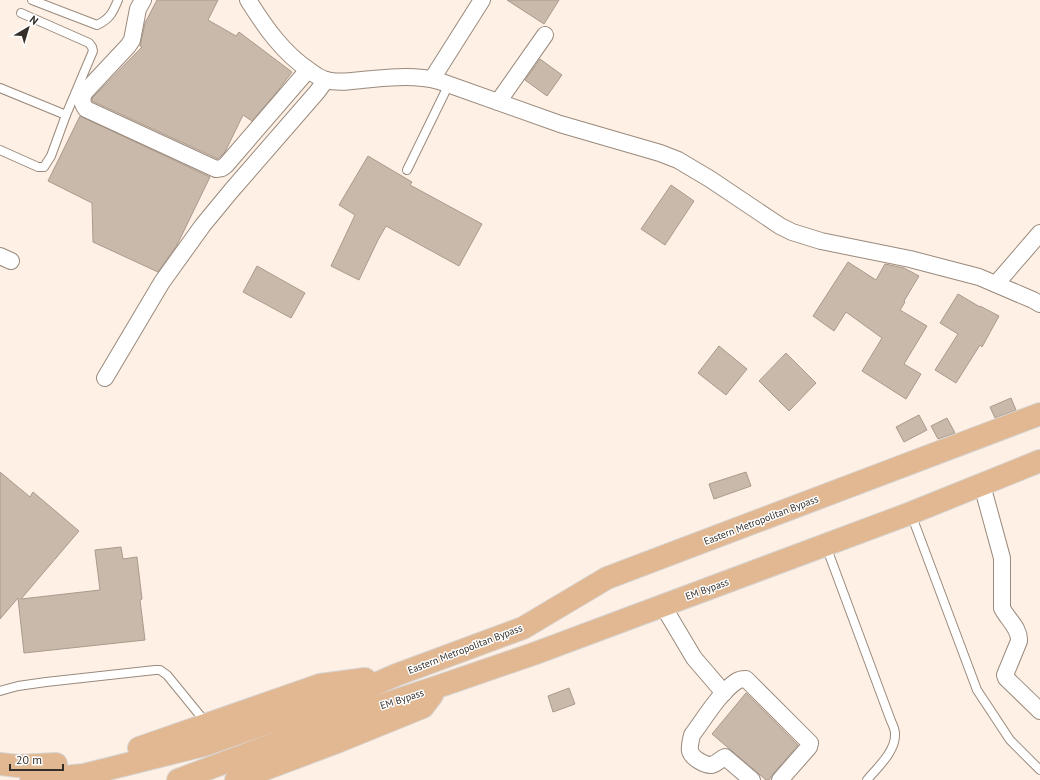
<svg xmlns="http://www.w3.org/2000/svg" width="1040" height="780" font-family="'PT Sans',sans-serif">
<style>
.building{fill:#c9b9ab;stroke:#aa9a8c}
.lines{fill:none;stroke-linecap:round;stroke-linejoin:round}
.service-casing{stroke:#9a8a7d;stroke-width:10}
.minor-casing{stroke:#9a8a7d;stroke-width:18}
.primary-casing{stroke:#d7d5d4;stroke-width:24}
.service{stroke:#fff;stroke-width:8}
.minor{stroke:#fff;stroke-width:16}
.primary{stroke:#e1b892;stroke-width:22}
.labels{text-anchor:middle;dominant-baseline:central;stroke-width:3;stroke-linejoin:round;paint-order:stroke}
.street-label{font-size:10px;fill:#352f29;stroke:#fff}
</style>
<rect width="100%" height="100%" fill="#fef0e4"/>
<g class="building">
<path d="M 157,0 L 218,0 L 208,20 L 236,36 L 239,32 L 292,72 L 276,93 L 252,121 L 243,115 L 225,152 L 218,159 L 92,101 L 92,98 L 142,47 L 140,46 L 141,42 L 145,23 Z"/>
<path d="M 507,0 L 559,0 L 544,24 Z"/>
<path d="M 540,59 L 562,75 L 547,96 L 525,80 Z"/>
<path d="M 80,116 L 210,177 L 177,245 L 158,272 L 93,242 L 92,203 L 48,181 Z"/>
<path d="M 368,156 L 412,182 L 410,185 L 482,224 L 459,266 L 386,226 L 378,240 L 359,280 L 331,266 L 355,215 L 339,205 Z"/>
<path d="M 671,185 L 694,201 L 665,245 L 641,229 Z"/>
<path d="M 848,262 L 876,280 L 885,264 L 904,268 L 919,276 L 904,301 L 905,302 L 900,310 L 927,326 L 904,364 L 921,374 L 906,399 L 862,371 L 882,338 L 846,312 L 834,331 L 813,316 Z"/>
<path d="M 257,266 L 305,293 L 291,318 L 243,292 Z"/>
<path d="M 958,294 L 980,307 L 980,306 L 999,316 L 982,347 L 980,345 L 956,383 L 935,370 L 958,334 L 940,323 Z"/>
<path d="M 719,346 L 747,369 L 726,395 L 698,373 Z"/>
<path d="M 786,353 L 816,383 L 789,411 L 759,381 Z"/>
<path d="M 1011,398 L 1016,410 L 995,418 L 990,407 Z"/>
<path d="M 919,415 L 927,430 L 904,442 L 896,427 Z"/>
<path d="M 947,418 L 955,433 L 938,439 L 931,426 Z"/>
<path d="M 0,472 L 30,497 L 33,492 L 79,531 L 21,599 L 100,590 L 95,550 L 121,547 L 123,559 L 137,557 L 142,599 L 140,600 L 145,640 L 24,653 L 18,598 L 0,619 Z"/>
<path d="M 746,472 L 751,486 L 714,499 L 709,484 Z"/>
<path d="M 569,688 L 575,704 L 553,712 L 548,696 Z"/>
<path d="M 746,693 L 798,745 L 773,774 L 769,780 L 766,780 L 712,734 Z"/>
</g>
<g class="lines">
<g class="service-casing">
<g id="service">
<path d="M 32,0 L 97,25 C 110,19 113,12 118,0"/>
<path d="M 21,13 L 89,43 L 92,47 L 93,51 L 66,115"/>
<path d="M 0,88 L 66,115 L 51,156 L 44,167 L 38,167 L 0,150"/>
<path d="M 407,170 L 449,84"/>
<path d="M 911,514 L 977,690 L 1010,740 L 1040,770"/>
<path d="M 826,546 L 891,721 C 893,725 895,729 895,734 C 896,751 877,768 867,780"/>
<path d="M 0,691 L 18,686 L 46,682 L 155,670 L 160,670 L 167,675 L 207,724"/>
</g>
</g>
<g class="minor-casing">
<g id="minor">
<path d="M 143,0 L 138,9 L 132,40 L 128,46 L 84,93 C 82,100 81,102 86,109 L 216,169 L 222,168 L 226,165 L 308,70"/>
<path d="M 248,0 C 265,27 283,53 310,71 C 315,75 320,78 326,80 C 340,84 357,80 372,79 C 394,77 417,75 439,81 L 560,124 L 660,153 L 678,160 L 710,179 L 780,226 L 792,232 L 821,241 L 910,259 L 979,277 L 1033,300 L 1040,304"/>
<path d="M 432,79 L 482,0"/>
<path d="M 498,102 L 545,35"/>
<path d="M 0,256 L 11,261"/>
<path d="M 996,284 L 1040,233"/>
<path d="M 105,378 L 162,282 L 203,225 L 231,191 L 317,92 L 326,80"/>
<path d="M 982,485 L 1002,558 L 1002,608 C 1007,619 1020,628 1019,641 L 1005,675 L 1006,678 L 1040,711"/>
<path d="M 663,606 L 694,658 L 724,693"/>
<path d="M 752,780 L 725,757 C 720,759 717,764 711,765 C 704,765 692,758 690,751 C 689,746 691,740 692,735 C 704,719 721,691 737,681 C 740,679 743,679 746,679 L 810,743 L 809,747 L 780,780"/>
</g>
</g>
<g class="primary-casing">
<g id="primary">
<path d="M 139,748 L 320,685 L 365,679"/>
<path d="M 0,764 L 18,766 L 56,764"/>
<path d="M 31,780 L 84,775 L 204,745 L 362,690 L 396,675 L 523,628 L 607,578 L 1040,414"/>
<path d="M 178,780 L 303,733 L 370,709 L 437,687 L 536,653 L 911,513 L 1040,461"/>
<path d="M 236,780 L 337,742 L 423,707 L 432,695"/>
</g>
</g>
<use href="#service" class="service"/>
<use href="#minor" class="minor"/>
<use href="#primary" class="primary"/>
</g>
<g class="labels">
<g class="street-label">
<text transform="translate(761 520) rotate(-21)">Eastern Metropolitan Bypass</text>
<text transform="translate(707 589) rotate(-20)">EM Bypass</text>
<text transform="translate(465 649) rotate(-21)">Eastern Metropolitan Bypass</text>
<text transform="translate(402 699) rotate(-18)">EM Bypass</text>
</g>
</g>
<g transform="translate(28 28) rotate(38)" stroke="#ffffff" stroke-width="3" paint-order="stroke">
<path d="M0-3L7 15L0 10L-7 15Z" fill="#352f29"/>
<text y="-6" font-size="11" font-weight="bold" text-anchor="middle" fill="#352f29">N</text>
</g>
<path d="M10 764v6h53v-6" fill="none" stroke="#352f29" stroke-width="2"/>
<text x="16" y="764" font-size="12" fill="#352f29" stroke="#ffffff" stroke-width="3" paint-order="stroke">20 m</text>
</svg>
